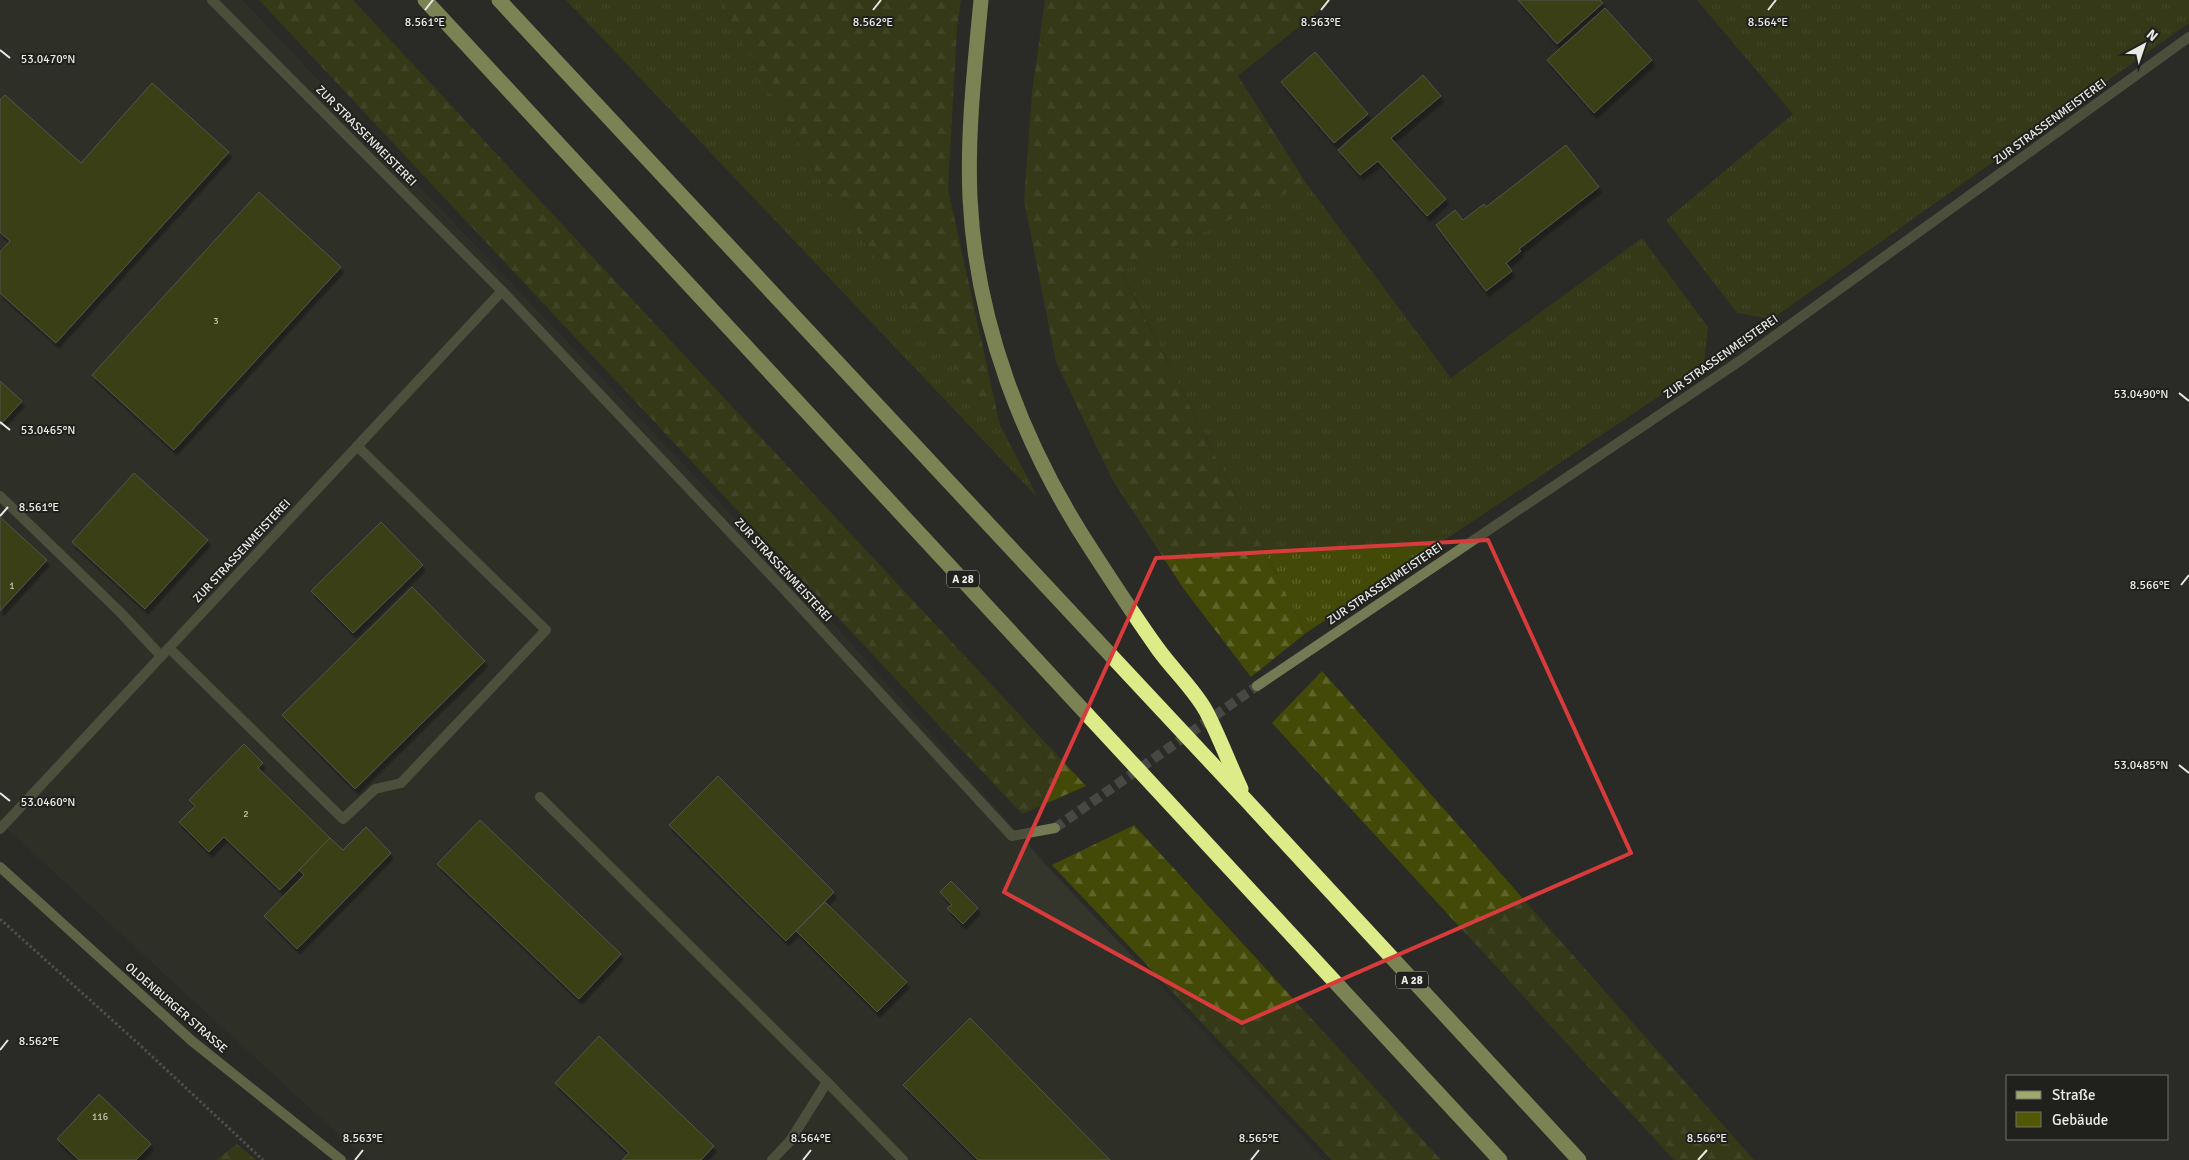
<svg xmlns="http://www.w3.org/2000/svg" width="2189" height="1160" font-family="Signika,sans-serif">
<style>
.built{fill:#34362c}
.grass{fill:url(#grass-tufts)}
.forest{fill:url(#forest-firs)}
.building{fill:#515902;stroke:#82837e;filter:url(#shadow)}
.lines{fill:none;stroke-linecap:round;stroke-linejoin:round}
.minor-tunnel{stroke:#474843;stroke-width:10;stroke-dasharray:10 5;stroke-linecap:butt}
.path{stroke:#787975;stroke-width:3;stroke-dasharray:2.5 2.5;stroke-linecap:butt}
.service{stroke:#747b54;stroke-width:10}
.minor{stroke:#747b54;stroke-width:10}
.secondary{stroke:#9ea96a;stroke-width:10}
.motorway{stroke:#ddec89;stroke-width:15}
.marked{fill:none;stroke:#d83b3b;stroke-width:4;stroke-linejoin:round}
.ticks{fill:none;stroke:#e9e9e6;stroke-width:2}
.labels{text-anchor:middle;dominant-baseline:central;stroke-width:4;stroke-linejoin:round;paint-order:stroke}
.number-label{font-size:10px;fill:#c3c5ad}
.shield{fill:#20211d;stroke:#adadaa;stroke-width:1}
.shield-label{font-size:11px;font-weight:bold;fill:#e9e9e6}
.street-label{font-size:12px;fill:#e9e9e6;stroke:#20211d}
.ticks-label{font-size:12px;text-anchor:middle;fill:#e9e9e6;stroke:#20211d;stroke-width:4;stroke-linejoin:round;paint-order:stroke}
</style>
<defs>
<pattern id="grass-tufts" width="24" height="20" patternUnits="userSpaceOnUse" patternTransform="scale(1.25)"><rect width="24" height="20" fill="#434a07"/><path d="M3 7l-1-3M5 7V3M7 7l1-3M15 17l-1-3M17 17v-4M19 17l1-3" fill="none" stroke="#5e642b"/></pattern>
<pattern id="forest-firs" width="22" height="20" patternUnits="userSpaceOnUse" patternTransform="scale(1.25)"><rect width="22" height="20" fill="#434a07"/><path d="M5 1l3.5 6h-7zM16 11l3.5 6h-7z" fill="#5e642b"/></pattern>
<filter id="shadow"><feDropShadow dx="3" dy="5.5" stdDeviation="1" flood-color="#0009"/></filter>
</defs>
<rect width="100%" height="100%" fill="#2a2b26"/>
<path class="built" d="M 0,0 L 242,0 L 819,607 L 1048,867 L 1324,1160 L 370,1160 L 349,1144 L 0,822 Z"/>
<g class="grass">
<path d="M 566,0 L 721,0 L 722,5 L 816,172 L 925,329 L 1000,425 L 1038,498 Z"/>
<path d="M 1697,0 L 2189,0 L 2189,23 L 1772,319 L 1737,313 L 1666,220 L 1793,114 Z"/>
<path d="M 1306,183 L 1451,378 L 1642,238 L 1708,327 L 1704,364 L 1676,385 L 1306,633 L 1121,271 Z"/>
</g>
<g class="forest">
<path d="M 259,0 L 353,0 L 1086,786 L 1022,814 Z"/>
<path d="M 721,0 L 961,0 L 957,28 L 948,189 L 1000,425 L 925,329 L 816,172 L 722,5 Z"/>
<path d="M 1045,0 L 1332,0 L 1238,76 L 1306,183 L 1121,272 L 1306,633 L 1251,677 L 1183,588 L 1112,479 L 1056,362 L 1024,200 L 1032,93 Z"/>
<path d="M 1322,671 L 1754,1160 L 1674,1160 L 1272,723 Z"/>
<path d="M 1134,825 L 1441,1160 L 1332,1160 L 1052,865 Z"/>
<path d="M 237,1144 L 256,1160 L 216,1160 Z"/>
</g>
<g class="building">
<path d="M 1518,0 L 1600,0 L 1603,3 L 1557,44 Z"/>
<path d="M 1605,8 L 1652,60 L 1594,113 L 1547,60 Z"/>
<path d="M 1315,52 L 1368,114 L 1334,143 L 1281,82 Z"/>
<path d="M 1423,75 L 1441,96 L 1391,138 L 1446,199 L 1427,216 L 1378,161 L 1360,175 L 1338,150 Z"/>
<path d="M 152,83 L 229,152 L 56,343 L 0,293 L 0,252 L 10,241 L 0,232 L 0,100 L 5,95 L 81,163 Z"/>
<path d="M 1566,145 L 1599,187 L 1519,249 L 1521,251 L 1506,263 L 1512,271 L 1486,291 L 1436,225 L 1455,210 L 1463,220 L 1484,204 L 1486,207 Z"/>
<path d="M 259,192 L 341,267 L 174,450 L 92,375 Z"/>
<path d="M 0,381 L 22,401 L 0,425 Z"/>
<path d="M 134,473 L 208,540 L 145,609 L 72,542 Z"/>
<path d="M 0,517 L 47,560 L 0,611 Z"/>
<path d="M 381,522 L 423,565 L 353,633 L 311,591 Z"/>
<path d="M 412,587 L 485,661 L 355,789 L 282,715 Z"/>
<path d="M 244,744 L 263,763 L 258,768 L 330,838 L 280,890 L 224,837 L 209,852 L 179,822 L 195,806 L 189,800 Z"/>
<path d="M 718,776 L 834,892 L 786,941 L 669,825 Z"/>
<path d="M 480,820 L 621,954 L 579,999 L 437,864 Z"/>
<path d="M 366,827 L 391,853 L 297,949 L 264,916 L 304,875 L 299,870 L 330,838 L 343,850 Z"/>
<path d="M 951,881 L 978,908 L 963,924 L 947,908 L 952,905 L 940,892 Z"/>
<path d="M 825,902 L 907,982 L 877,1012 L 796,931 Z"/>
<path d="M 970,1018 L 1110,1160 L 978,1160 L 903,1085 Z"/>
<path d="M 599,1036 L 714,1146 L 701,1160 L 622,1160 L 629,1153 L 555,1083 Z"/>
<path d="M 99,1094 L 151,1144 L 136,1160 L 79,1160 L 57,1139 Z"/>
</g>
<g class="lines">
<path class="minor-tunnel" d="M 1055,828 L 1257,686"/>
<path class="path" d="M 0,919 L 141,1046 L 263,1160"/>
<g class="service">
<path d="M 0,496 L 120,612 L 161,656"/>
<path d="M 169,648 L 343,819 L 375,789 L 401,783 L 546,630 L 357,446"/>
<path d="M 540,797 L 827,1082 L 790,1141 L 772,1160"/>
<path d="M 827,1082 L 903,1160"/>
</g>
<g class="minor">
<path d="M 212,0 L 502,291 L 783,588 L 1012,836 L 1055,828"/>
<path d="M 1257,686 L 1744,358 L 2189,37"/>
<path d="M 0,829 L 502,291"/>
</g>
<path class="secondary" d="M 0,867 L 192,1041 L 341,1160"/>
<g class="motorway">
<path d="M 425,0 L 1500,1160"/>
<path d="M 499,0 L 1246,800 L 1579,1160"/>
<path d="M 981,0 C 975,65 967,132 970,198 C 976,323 1023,445 1091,549 C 1113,583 1135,617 1158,649 C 1173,670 1194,689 1206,711 C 1219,736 1229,763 1241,789"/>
</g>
</g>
<path d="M0 0H2189V1160H0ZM 1488,540 L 1631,853 L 1242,1023 L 1004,892 L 1156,558 Z" fill="#2a2b26" fill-opacity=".55" fill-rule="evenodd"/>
<path class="marked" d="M 1488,540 L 1631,853 L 1242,1023 L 1004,892 L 1156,558 Z"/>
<path class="ticks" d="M 425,10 L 433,0M 873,10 L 881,0M 1321,10 L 1329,0M 1768,10 L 1776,0M 0,50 L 10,58M 2179,393 L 2189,401M 0,422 L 10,430M 0,516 L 8,507M 2181,585 L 2189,575M 2179,765 L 2189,773M 0,793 L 10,801M 0,1050 L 8,1040M 355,1160 L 363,1150M 803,1160 L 811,1150M 1251,1160 L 1259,1150M 1698,1160 L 1707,1150"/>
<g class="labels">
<g class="number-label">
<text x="216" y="321">3</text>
<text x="12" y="586">1</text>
<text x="246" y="814">2</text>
<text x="100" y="1117">116</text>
</g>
<g class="shield">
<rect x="947" y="570.5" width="32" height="17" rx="4"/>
<rect x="1396" y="971.5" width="32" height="17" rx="4"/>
</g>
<g class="shield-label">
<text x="963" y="579">A 28</text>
<text x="1412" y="980">A 28</text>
</g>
<g class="street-label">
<text transform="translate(2050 122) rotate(-36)">ZUR STRASSENMEISTEREI</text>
<text transform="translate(366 136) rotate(45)">ZUR STRASSENMEISTEREI</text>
<text transform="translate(1721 357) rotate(-35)">ZUR STRASSENMEISTEREI</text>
<text transform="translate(242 551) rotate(-47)">ZUR STRASSENMEISTEREI</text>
<text transform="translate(783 570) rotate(47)">ZUR STRASSENMEISTEREI</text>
<text transform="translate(1385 584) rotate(-34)">ZUR STRASSENMEISTEREI</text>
<text transform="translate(176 1008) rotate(41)">OLDENBURGER STRASSE</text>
</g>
</g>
<g class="ticks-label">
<text x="425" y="26">8.561°E</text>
<text x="873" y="26">8.562°E</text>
<text x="1321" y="26">8.563°E</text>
<text x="1768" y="26">8.564°E</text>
<text x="48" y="63">53.0470°N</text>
<text x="2141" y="398">53.0490°N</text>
<text x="48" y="434">53.0465°N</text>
<text x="39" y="511">8.561°E</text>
<text x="2150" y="589">8.566°E</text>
<text x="2141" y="769">53.0485°N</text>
<text x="48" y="806">53.0460°N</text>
<text x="39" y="1045">8.562°E</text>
<text x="363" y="1142">8.563°E</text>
<text x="811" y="1142">8.564°E</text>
<text x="1259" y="1142">8.565°E</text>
<text x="1707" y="1142">8.566°E</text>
</g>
<rect x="2006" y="1075" width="162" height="65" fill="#20211d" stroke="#70716d"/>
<rect x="2016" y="1091" width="25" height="8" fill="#9ea96a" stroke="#70716d"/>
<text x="2052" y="1100" font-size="15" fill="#e9e9e6">Straße</text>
<rect x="2016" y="1112" width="25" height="15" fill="#515902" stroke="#70716d"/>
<text x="2052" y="1125" font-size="15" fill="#e9e9e6">Gebäude</text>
<g transform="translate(2144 45) rotate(40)" stroke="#20211d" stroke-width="4" paint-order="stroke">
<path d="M0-4L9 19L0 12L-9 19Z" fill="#e9e9e6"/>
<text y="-8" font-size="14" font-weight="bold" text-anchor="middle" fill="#e9e9e6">N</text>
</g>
</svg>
